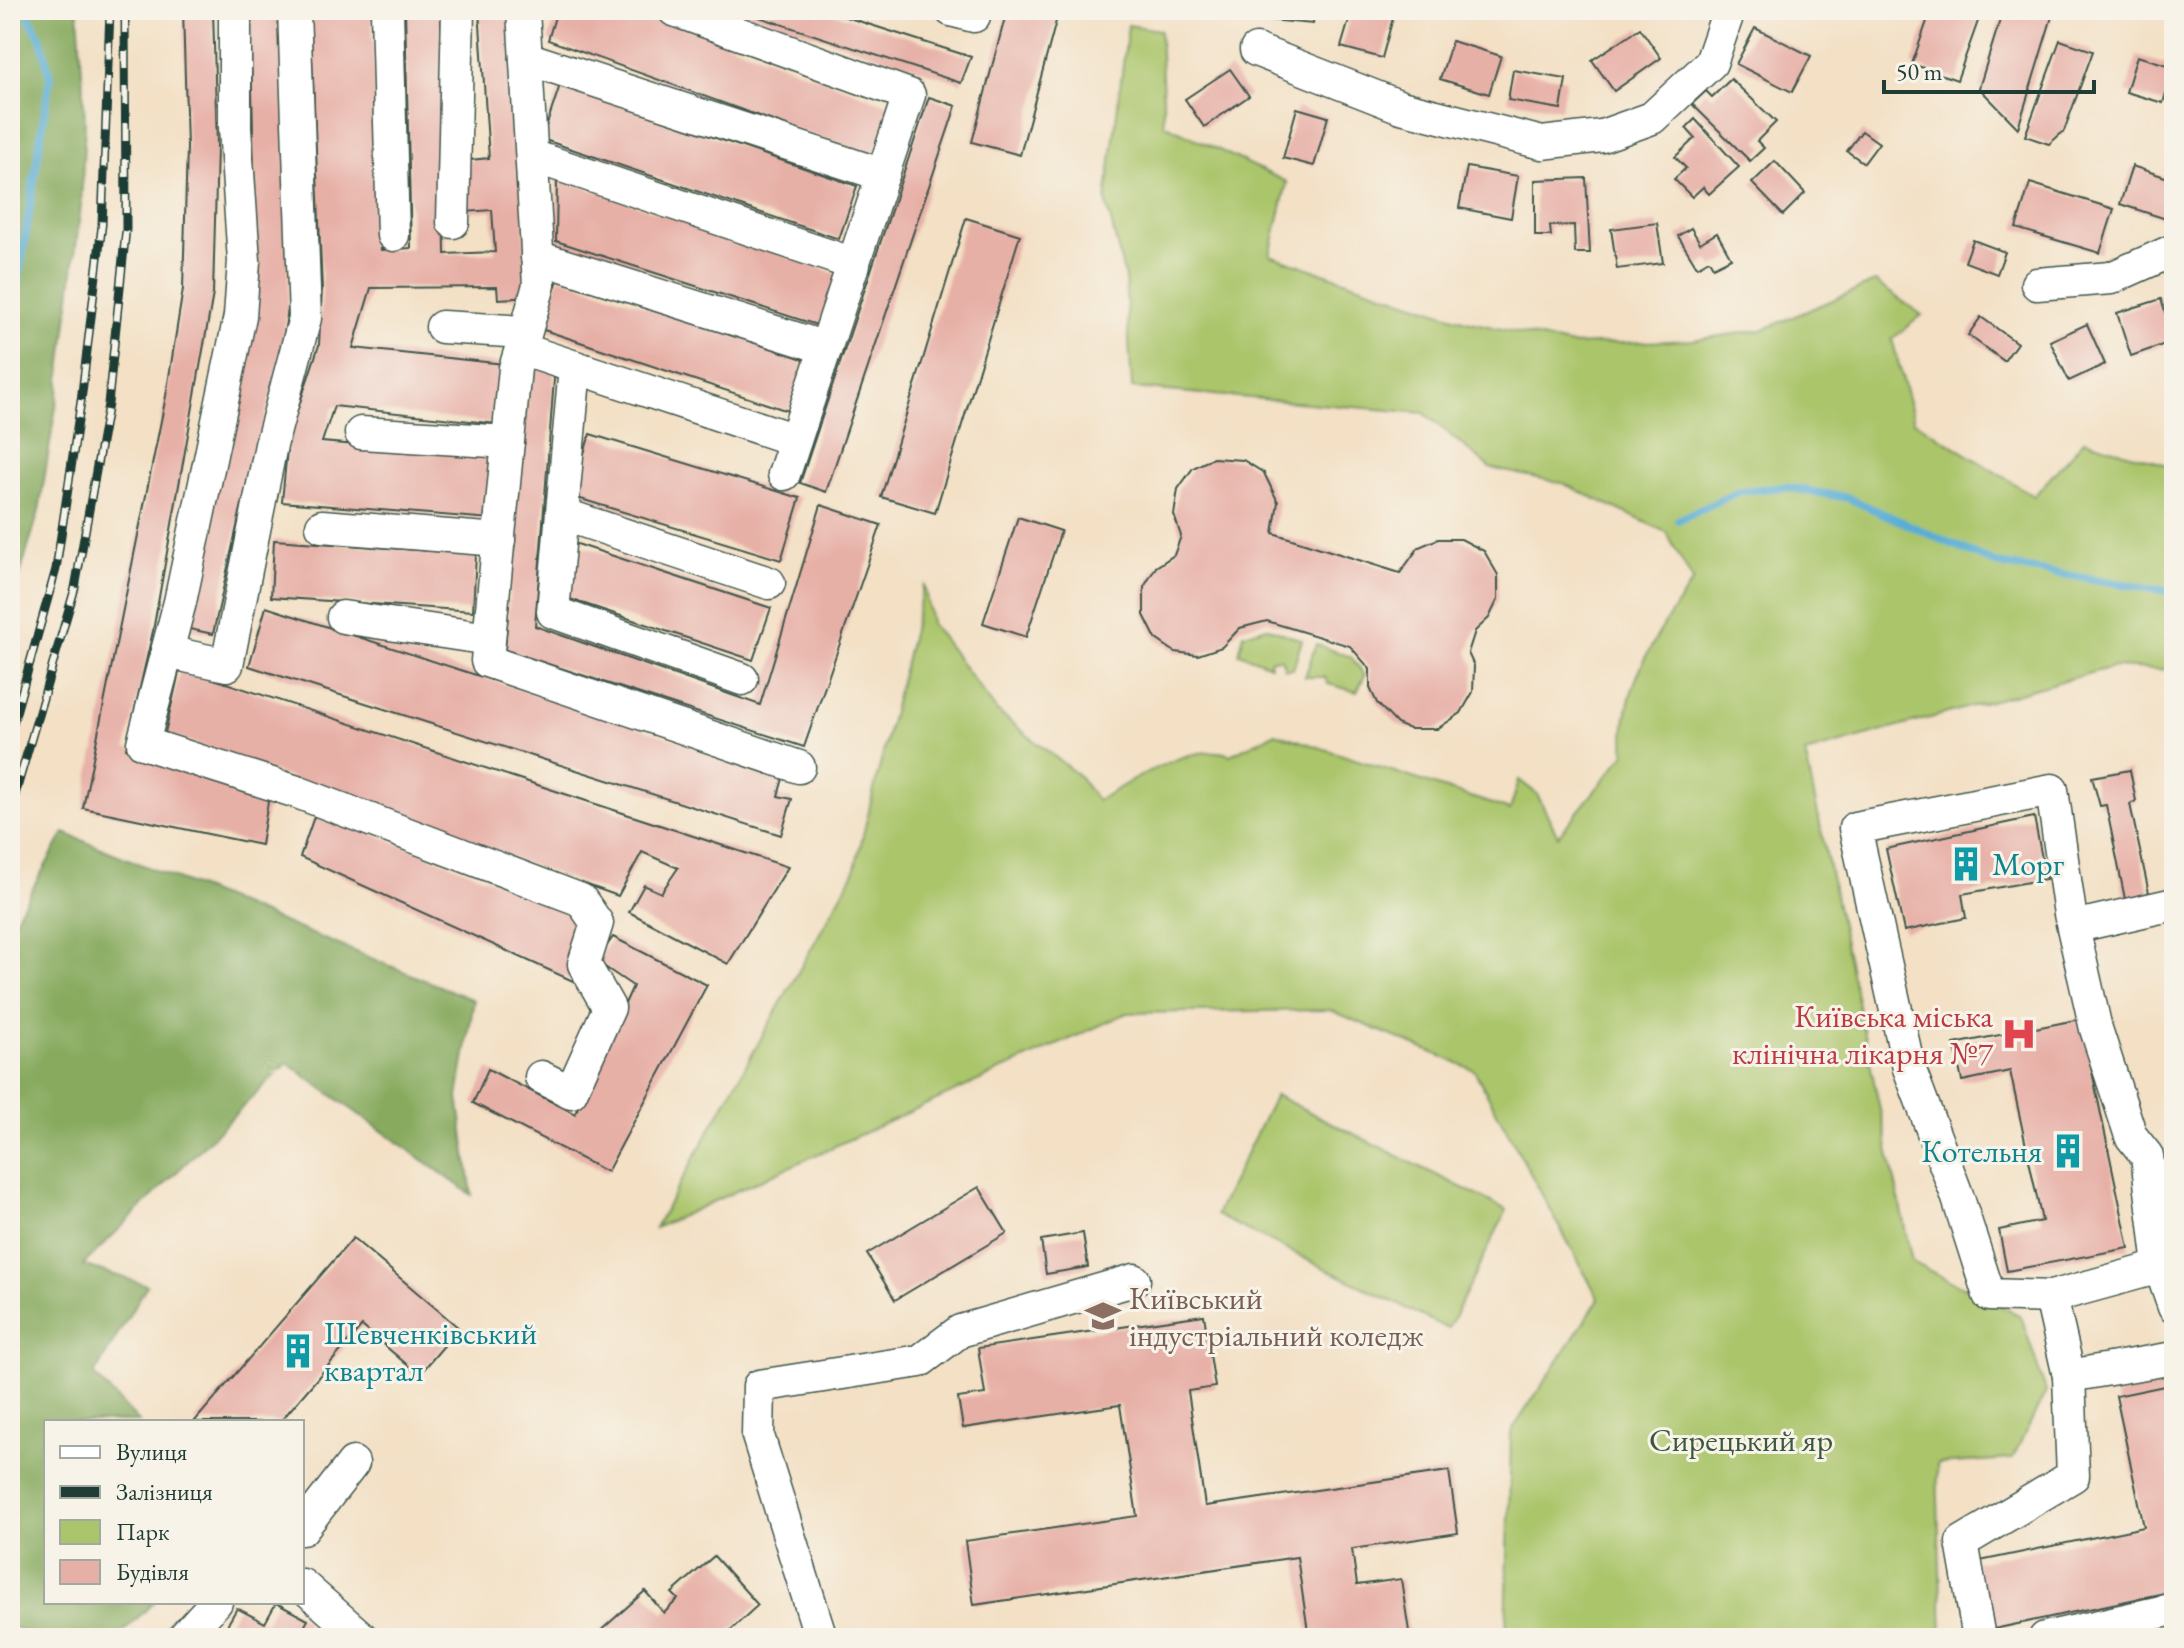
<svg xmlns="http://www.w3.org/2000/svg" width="2184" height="1648" font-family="'EB Garamond',serif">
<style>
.green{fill:#aac56b;stroke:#648150;stroke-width:2}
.forest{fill:#87aa5f;stroke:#53744a;stroke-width:2}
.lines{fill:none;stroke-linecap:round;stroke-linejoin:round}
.stream{stroke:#58add4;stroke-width:8}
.building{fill:#e7b0a7}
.minor-casing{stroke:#3f554a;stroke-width:35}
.minor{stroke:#fff;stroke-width:32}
.rail-casing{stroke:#1f3d34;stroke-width:9}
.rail{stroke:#f7f3e8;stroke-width:6;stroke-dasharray:18;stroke-linecap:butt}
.labels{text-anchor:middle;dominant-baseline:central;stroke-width:6;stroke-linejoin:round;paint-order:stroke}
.culture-label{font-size:32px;fill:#0d838f;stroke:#f7f3e8;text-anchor:start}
.health-label{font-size:32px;fill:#be3a42;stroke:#f7f3e8;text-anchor:end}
.education-label{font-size:32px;fill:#785e54;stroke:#f7f3e8;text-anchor:start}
.park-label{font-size:32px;fill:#3b583f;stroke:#f7f3e8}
</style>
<rect width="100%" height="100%" fill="#f7f3e8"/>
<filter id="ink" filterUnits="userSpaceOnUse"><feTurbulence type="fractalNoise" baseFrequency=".0125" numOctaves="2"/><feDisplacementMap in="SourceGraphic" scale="16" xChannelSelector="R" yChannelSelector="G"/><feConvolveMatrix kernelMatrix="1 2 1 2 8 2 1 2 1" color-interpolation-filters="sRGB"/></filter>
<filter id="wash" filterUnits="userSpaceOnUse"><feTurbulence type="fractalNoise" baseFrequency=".006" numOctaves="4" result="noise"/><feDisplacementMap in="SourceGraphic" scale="32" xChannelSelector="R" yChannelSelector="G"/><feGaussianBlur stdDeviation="1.8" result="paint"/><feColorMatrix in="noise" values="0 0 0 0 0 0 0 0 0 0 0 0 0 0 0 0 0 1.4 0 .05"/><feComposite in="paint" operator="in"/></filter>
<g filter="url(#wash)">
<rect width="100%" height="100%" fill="#f3e0c5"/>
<g class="green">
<path d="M 1128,25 L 1160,30 L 1164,124 L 1287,182 L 1270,255 L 1466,321 L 1572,345 L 1692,340 L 1762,330 L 1875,282 L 1922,315 L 1892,339 L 1914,421 L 2034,496 L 2084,440 L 2174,467 L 2174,670 L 2112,667 L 1805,753 L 1912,1262 L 2021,1316 L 2046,1392 L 2012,1459 L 1937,1464 L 1942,1638 L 1506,1638 L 1511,1432 L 1599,1299 L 1474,1070 L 1330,1010 L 1127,1013 L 655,1228 L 854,872 L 924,584 L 931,623 L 997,711 L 1079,776 L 1097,801 C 1129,782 1194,740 1230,755 L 1276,733 L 1510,810 L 1519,780 L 1537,794 L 1558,836 L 1625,754 C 1618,690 1658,631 1693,581 L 1666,532 L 1562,483 L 1490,468 L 1424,413 L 1132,388 L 1125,278 L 1106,201 Z"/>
<path d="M 1267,627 L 1302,640 L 1293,669 L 1285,669 L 1281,658 L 1271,659 L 1270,665 L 1239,653 L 1244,634 Z"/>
<path d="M 1316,644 L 1351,657 L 1365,675 L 1357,692 L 1328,684 L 1325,677 L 1305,677 Z"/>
<path d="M 1275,1095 L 1507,1210 L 1448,1329 L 1216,1215 Z"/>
</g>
<g class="forest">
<path d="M 10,10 L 78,10 L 85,121 L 81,205 L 59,388 L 39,511 L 10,608 Z"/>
<path d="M 64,833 L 474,1000 L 458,1097 L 472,1195 L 287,1063 L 83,1265 L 147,1285 L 94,1375 L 139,1422 L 46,1422 L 46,1602 L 154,1602 L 117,1638 L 36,1638 L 10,1625 L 10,928 Z"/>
</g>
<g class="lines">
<g class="stream">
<path d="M 10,335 L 50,77 L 41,39 L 25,10"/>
<path d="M 1678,520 L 1740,491 L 1785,487 L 1848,498 L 1997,564 L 2174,592"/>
</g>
</g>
<g id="blocks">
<g class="building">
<path d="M 183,10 L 213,10 L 217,147 L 213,294 L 153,631 L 126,748 L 270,789 L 261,845 L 83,808 L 166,396 L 183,289 L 187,147 Z"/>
<path d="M 250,10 L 282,10 L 289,252 L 288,309 L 278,370 L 242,504 L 213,634 L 185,628 L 256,252 Z"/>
<path d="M 310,10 L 372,10 L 381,250 L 411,248 L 405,10 L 441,10 L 445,254 L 495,252 L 492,210 L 465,212 L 461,161 L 489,158 L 479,10 L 510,10 L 529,297 L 498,299 L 497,287 L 371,288 L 353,348 L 504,364 L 497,424 L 334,406 L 322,442 L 496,457 L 491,519 L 282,502 L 288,439 L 319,345 L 322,290 Z"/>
<path d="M 557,10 L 640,10 L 892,106 L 873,157 L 548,40 Z"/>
<path d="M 824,10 L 971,57 L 961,83 L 741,11 Z"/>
<path d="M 1007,10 L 1059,10 L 1020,155 L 972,142 Z"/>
<path d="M 1258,10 L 1314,10 L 1313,24 L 1257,19 Z"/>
<path d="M 1352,10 L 1394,14 L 1382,58 L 1341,47 Z"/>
<path d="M 1931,10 L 1982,10 L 1957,80 L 1912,64 Z"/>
<path d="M 2003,10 L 2054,10 L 2018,128 L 1979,88 Z"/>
<path d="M 1640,28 L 1661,58 L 1614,91 L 1592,60 Z"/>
<path d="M 1755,28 L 1811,56 L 1792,92 L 1736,64 Z"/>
<path d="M 2060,40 L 2093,51 L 2064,131 L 2049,144 L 2025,136 Z"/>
<path d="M 1452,41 L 1501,56 L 1489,94 L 1440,79 Z"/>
<path d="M 2137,56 L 2174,67 L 2163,103 L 2126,92 Z"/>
<path d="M 1230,69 L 1249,96 L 1204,127 L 1185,99 Z"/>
<path d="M 1513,70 L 1566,79 L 1561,109 L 1508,100 Z"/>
<path d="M 1731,79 L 1776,122 L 1757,141 L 1764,148 L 1750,161 L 1692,104 L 1706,91 L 1712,97 Z"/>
<path d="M 560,85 L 857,186 L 839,239 L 542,139 Z"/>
<path d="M 929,97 L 956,106 L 826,492 L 800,483 Z"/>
<path d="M 1297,108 L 1328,117 L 1314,166 L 1283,158 Z"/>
<path d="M 1695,119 L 1739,167 L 1709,194 L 1703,187 L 1692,197 L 1674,179 L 1686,168 L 1675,157 L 1695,138 L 1686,128 Z"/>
<path d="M 1862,131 L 1879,143 L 1864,163 L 1847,151 Z"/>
<path d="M 1775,161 L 1805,193 L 1783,215 L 1752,183 Z"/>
<path d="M 2132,166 L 2174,180 L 2166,219 L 2120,204 Z"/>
<path d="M 1467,167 L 1518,176 L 1511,218 L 1459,208 Z"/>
<path d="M 557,178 L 843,276 L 826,328 L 556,241 Z"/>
<path d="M 1586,178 L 1590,253 L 1575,253 L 1574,225 L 1550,226 L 1551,236 L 1535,236 L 1535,180 Z"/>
<path d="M 2030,183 L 2114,209 L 2100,253 L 2016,228 Z"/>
<path d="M 966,218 L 1020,235 L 935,513 L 881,497 Z"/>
<path d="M 1657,223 L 1663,263 L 1617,269 L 1611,229 Z"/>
<path d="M 1691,228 L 1700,243 L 1717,233 L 1731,258 L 1713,267 L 1709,260 L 1697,267 L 1678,236 Z"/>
<path d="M 1973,240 L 2005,252 L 1997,274 L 1965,262 Z"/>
<path d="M 559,277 L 806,360 L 788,411 L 541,329 Z"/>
<path d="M 2161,299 L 2174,341 L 2131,356 L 2117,313 Z"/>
<path d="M 1981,317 L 2017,343 L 2004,361 L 1968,335 Z"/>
<path d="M 2087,324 L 2105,364 L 2069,381 L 2050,341 Z"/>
<path d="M 528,364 L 555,366 L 535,626 L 760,705 L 821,505 L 881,525 L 804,747 L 505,650 Z"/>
<path d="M 590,434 L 800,498 L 781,560 L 571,496 Z"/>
<path d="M 1213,458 L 1243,460 L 1264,473 L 1278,502 L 1273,533 L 1400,573 L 1419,547 L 1438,539 L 1461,539 L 1484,551 L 1498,575 L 1498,599 L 1489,618 L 1475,631 L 1468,653 L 1474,666 L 1473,692 L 1461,713 L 1437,729 L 1409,729 L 1397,724 L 1377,703 L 1370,688 L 1370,669 L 1350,646 L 1267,621 L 1240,628 L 1222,647 L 1198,655 L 1175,652 L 1156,639 L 1144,615 L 1144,587 L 1156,567 L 1174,555 L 1181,536 L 1174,515 L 1178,489 L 1193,468 Z"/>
<path d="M 1018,517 L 1061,531 L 1026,637 L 983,623 Z"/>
<path d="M 274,540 L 476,554 L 473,611 L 271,597 Z"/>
<path d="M 568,541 L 771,608 L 753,660 L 567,598 Z"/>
<path d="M 266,607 L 784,775 L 778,796 L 792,799 L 781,835 L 249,666 Z"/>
<path d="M 180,668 L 788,867 L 728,964 L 629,912 L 644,885 L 661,893 L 678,868 L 642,852 L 618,896 L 165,733 Z"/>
<path d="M 2130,770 L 2136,801 L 2130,804 L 2149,893 L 2125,899 L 2106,805 L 2100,806 L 2092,777 Z"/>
<path d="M 316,811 L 581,916 L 573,981 L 300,857 Z"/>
<path d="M 2034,817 L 2046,879 L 1962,894 L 1966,918 L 1904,931 L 1886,849 Z"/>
<path d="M 613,937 L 707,985 L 607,1172 L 473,1103 L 488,1069 L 575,1114 L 633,986 L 596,961 Z"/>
<path d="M 2081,1019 L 2129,1248 L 2007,1271 L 1999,1230 L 2042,1221 L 2010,1071 L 1962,1081 L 1954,1044 Z"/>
<path d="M 979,1187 L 1007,1233 L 895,1300 L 867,1254 Z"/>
<path d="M 1083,1233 L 1088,1267 L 1046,1274 L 1041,1240 Z"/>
<path d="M 353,1238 L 459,1328 L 419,1375 L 362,1326 L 280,1422 L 194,1422 Z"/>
<path d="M 1204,1315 L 1215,1387 L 1188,1391 L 1205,1506 L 1449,1471 L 1458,1533 L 1352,1549 L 1357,1585 L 1401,1579 L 1410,1638 L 1309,1638 L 1297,1557 L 974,1605 L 965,1541 L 1137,1516 L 1120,1405 L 963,1428 L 958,1398 L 985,1394 L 978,1348 Z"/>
<path d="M 2174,1384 L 2174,1591 L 1989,1630 L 1975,1562 L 2144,1527 L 2116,1396 Z"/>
<path d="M 714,1556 L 758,1605 L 722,1638 L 704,1638 L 701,1634 L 697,1638 L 602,1638 L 598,1633 L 645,1591 L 664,1613 L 678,1599 L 672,1593 Z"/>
<path d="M 276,1603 L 308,1620 L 298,1638 L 220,1638 L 237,1608 L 265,1623 Z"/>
</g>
</g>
</g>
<g filter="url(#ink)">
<use href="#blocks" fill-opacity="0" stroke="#3f554a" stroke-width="2"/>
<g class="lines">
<g class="minor-casing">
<g id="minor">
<path d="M 235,10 L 235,128 L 244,261 L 240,316 L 180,602 L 143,743 L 297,792 L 581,900 L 597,923 L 584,964 L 609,1008 L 571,1092 L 541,1077"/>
<path d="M 387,10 L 393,235"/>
<path d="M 523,10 L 539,285 L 521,349 L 795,440"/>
<path d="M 674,10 L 909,95 L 784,474"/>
<path d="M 951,10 L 974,16"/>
<path d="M 1256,50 L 1401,107 L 1542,143 L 1602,136 L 1652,118 L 1711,63 L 1729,10"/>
<path d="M 526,58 L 883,175"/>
<path d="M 532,156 L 854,264"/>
<path d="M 453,222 L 458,10"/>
<path d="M 537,257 L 826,348"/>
<path d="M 2037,284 L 2111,278 L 2174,250"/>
<path d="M 442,327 L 525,332"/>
<path d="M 521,349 L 515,368 L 487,661 L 799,767"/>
<path d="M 575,367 L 553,612 L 742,679"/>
<path d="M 361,433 L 508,442"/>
<path d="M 562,514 L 769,583"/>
<path d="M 322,526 L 499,540"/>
<path d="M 343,617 L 489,639"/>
<path d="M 167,652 L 227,665 L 271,445 L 305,318 L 294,10"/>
<path d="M 2073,927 L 2174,904"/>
<path d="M 2160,1267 L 2147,1156 L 2131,1136 L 2096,1029 L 2070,914 L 2052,790 L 1855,828 L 1909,1068 L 1957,1195 L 1989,1295 L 2051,1297 L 2160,1267 L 2174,1307"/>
<path d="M 2069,1376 L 2174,1358"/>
<path d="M 302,1529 L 353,1463"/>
<path d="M 302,1585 L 362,1638"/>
<path d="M 183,1638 L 216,1602"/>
<path d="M 821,1638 L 758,1436 L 759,1386 L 920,1361 L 960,1331 L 1134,1280"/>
<path d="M 1979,1638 L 1962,1542 L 2073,1476 L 2069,1376 L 2051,1297"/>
<path d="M 2045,1638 L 2174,1609"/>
</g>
</g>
<use href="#minor" class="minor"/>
<g class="rail-casing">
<g id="rail">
<path d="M 10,734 L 56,569 L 81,401 L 102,225 L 110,10"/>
<path d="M 10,812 L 75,588 L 108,404 L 126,229 L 125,10"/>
</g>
</g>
<use href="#rail" class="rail"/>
</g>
</g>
<defs>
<g id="building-bare" transform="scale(2.76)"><path d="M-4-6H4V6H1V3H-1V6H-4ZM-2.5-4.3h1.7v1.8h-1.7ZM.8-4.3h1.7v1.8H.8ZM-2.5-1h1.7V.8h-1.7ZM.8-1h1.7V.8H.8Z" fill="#0f9aa8" stroke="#f7f3e8" stroke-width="2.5" paint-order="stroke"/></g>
<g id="hospital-bare" transform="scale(2.76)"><path d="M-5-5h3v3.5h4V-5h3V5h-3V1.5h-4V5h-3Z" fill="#e0444e" stroke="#f7f3e8" stroke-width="2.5" paint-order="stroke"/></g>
<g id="university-bare" transform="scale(2.76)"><path d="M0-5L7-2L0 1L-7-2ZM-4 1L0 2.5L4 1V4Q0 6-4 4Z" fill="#8d6e63" stroke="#f7f3e8" stroke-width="2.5" paint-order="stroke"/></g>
</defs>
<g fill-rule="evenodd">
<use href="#building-bare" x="1966" y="864"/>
<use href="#hospital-bare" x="2019" y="1034"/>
<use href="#building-bare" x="2068" y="1151"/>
<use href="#university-bare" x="1103" y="1316"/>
<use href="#building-bare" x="298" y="1351"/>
</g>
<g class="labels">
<g class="culture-label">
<text x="1992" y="864">Морг</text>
<text x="2042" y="1151" text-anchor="end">Котельня</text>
<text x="324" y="1333">Шевченківський<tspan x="324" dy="37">квартал</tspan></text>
</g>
<g class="health-label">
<text x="1993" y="1016">Київська міська<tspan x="1993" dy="37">клінічна лікарня №7</tspan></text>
</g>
<g class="education-label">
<text x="1129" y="1298">Київський<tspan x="1129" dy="37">індустріальний коледж</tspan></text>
</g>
<g class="park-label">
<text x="1741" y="1440">Сирецький яр</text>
</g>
</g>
<rect width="2184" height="1648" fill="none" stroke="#f7f3e8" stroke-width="40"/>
<rect x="44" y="1420" width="260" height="184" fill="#f7f3e8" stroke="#a1aaa0" stroke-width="2"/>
<rect x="60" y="1446" width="40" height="12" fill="#ffffff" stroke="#a1aaa0" stroke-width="2"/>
<text x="116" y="1460" font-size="24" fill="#1f3d34">Вулиця</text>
<rect x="60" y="1486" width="40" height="12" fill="#1f3d34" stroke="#a1aaa0" stroke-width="2"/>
<text x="116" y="1500" font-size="24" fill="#1f3d34">Залізниця</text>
<rect x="60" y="1520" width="40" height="24" fill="#aac56b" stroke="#a1aaa0" stroke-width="2"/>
<text x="116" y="1540" font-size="24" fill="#1f3d34">Парк</text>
<rect x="60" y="1560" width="40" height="24" fill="#e7b0a7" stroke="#a1aaa0" stroke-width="2"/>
<text x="116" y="1580" font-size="24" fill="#1f3d34">Будівля</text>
<path d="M1884 80v12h210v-12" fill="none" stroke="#1f3d34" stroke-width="4"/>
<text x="1896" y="80" font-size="24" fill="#1f3d34" stroke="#f7f3e8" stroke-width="6" paint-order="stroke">50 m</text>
</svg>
